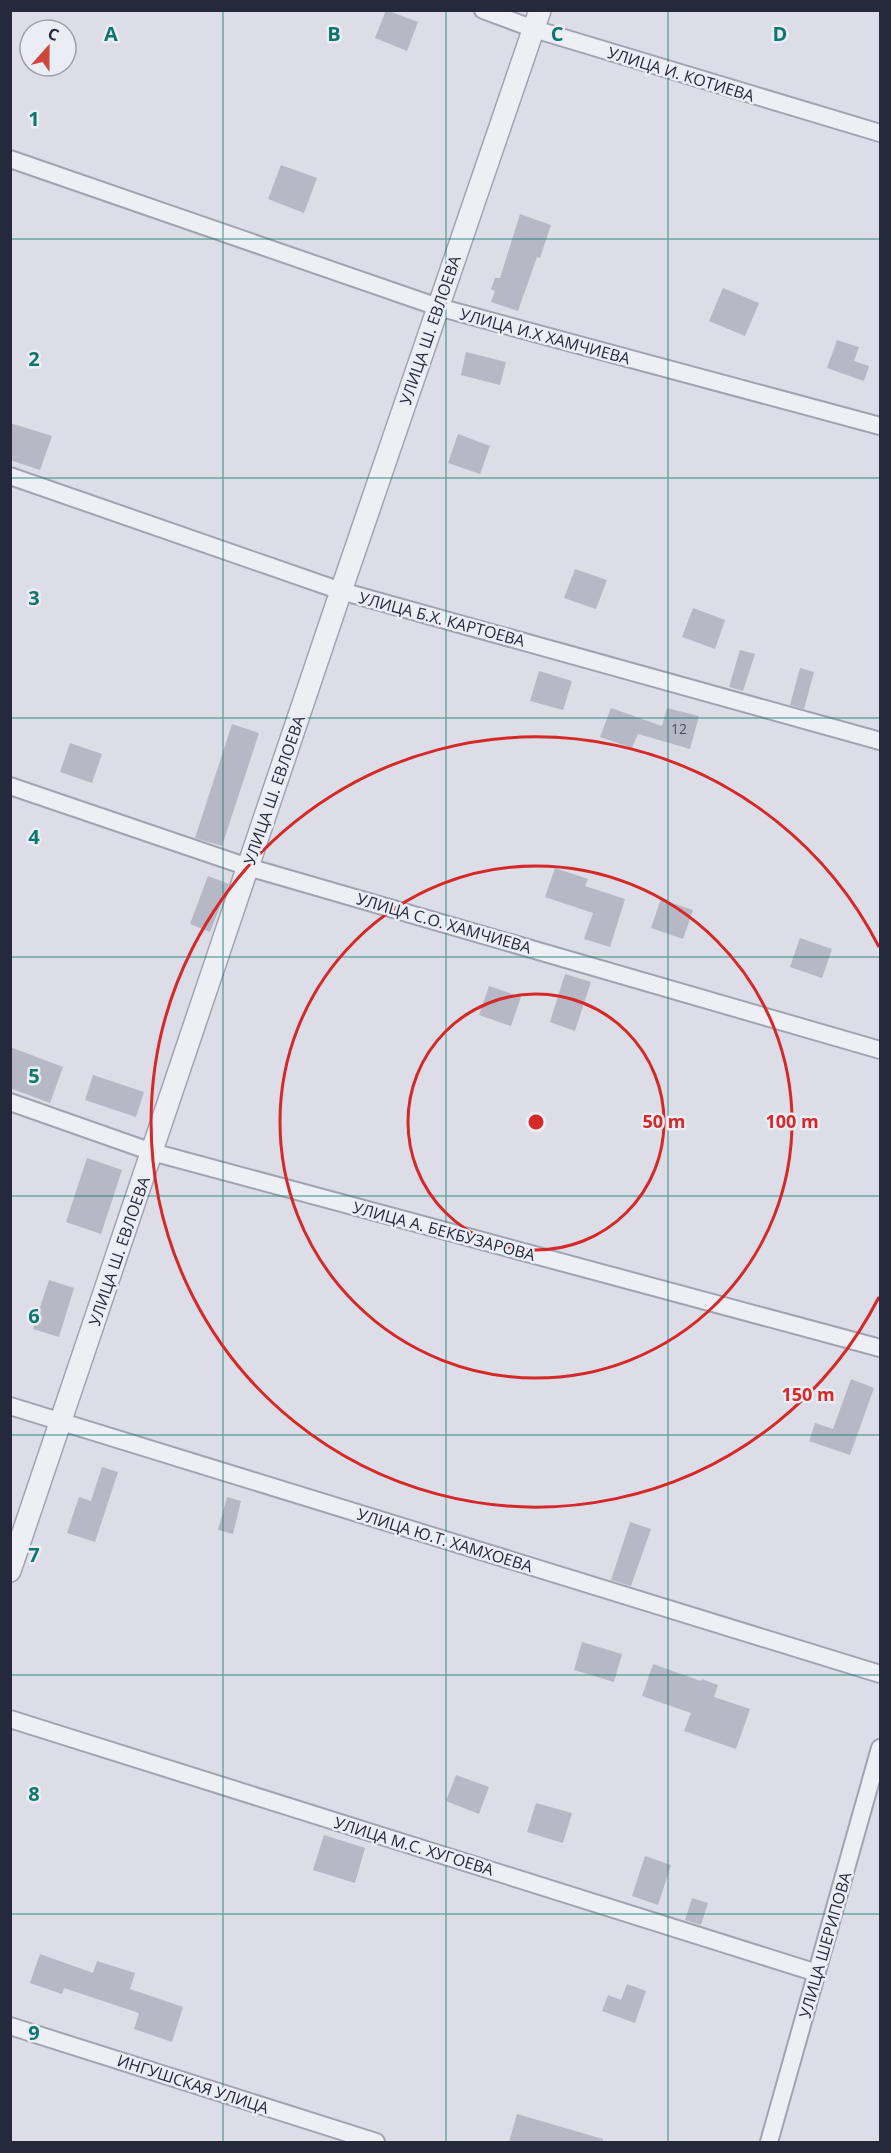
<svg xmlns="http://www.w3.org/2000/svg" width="891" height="2153" font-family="'Open Sans',sans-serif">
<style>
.building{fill:#b6b8c6}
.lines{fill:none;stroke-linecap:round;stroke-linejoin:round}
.minor-casing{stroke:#a1a3b0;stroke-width:20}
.tertiary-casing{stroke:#a1a3b0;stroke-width:24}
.minor{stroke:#eeeff5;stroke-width:16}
.tertiary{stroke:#eeeff5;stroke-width:21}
.grid{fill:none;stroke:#0f766e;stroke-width:1.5;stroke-opacity:0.55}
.ring{fill:none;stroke:#d62828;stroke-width:3}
.labels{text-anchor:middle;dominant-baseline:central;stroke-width:5;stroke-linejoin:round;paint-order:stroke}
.number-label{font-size:14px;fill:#494d5e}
.street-label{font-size:16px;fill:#25293c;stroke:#ebedf4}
.grid-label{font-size:20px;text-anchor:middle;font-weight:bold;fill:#0f766e;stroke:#ebedf4;stroke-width:5;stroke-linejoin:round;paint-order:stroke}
.centre{fill:#d62828;stroke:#ebedf4;stroke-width:3}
.ring-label{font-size:18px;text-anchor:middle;font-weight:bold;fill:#d62828;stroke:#ebedf4;stroke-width:5;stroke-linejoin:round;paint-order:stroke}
</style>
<rect width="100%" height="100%" fill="#dcdde6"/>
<g class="building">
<path d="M 386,10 L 418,22 L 407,51 L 375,38 Z"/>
<path d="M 281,165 L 317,178 L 304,213 L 268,199 Z"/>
<path d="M 520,214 L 551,225 L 540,258 L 537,257 L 518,311 L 491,302 L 495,291 L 491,289 L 495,278 L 500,278 Z"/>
<path d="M 723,288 L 759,303 L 745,336 L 709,321 Z"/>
<path d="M 837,340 L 859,347 L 854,361 L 869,366 L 864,381 L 827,368 Z"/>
<path d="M 466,352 L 506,362 L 500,385 L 461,375 Z"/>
<path d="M 10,423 L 52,436 L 40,470 L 10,460 Z"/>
<path d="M 458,434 L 490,446 L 480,474 L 448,463 Z"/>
<path d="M 575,569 L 607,580 L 596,609 L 564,598 Z"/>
<path d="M 693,608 L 725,620 L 715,649 L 682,637 Z"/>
<path d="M 740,650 L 755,654 L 743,691 L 729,687 Z"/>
<path d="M 800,668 L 814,672 L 804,709 L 790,705 Z"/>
<path d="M 539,671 L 572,681 L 563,710 L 530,701 Z"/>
<path d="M 611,708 L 662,726 L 667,708 L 699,716 L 690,749 L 638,734 L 632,748 L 600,737 Z"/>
<path d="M 232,724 L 259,733 L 222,846 L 195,838 Z"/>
<path d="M 70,743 L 102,754 L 92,783 L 60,772 Z"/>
<path d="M 555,868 L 588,879 L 585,886 L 625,899 L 610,947 L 584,939 L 593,913 L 545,897 Z"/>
<path d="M 208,876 L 229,884 L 210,932 L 190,924 Z"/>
<path d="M 661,899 L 693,910 L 683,939 L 651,928 Z"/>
<path d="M 800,938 L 832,949 L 822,978 L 790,967 Z"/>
<path d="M 565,974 L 591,982 L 575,1031 L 550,1022 Z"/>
<path d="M 489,986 L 521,997 L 511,1026 L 479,1015 Z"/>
<path d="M 10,1047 L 63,1067 L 50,1103 L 10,1088 Z"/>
<path d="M 93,1075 L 144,1092 L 136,1117 L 85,1100 Z"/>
<path d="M 87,1158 L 122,1170 L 101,1234 L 66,1222 Z"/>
<path d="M 49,1280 L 74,1288 L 59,1337 L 33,1329 Z"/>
<path d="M 851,1379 L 874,1388 L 850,1455 L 809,1441 L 815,1423 L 833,1429 Z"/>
<path d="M 102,1467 L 118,1472 L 95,1542 L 67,1533 L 79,1497 L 91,1501 Z"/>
<path d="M 227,1497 L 241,1501 L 233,1534 L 218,1530 Z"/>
<path d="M 630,1522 L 651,1529 L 631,1586 L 611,1580 Z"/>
<path d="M 582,1642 L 622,1654 L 614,1682 L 574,1670 Z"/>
<path d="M 653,1664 L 701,1681 L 702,1679 L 718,1685 L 714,1697 L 750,1709 L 736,1749 L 684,1731 L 691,1713 L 642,1696 Z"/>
<path d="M 456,1775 L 489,1787 L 479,1814 L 446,1801 Z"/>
<path d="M 536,1803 L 572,1813 L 563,1843 L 527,1832 Z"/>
<path d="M 324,1835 L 365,1848 L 355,1883 L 313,1870 Z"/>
<path d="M 645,1856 L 671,1865 L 658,1905 L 632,1896 Z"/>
<path d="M 692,1898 L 708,1903 L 701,1925 L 685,1920 Z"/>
<path d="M 40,1954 L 93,1973 L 97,1961 L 135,1973 L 130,1989 L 183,2007 L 172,2042 L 134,2029 L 139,2013 L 64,1988 L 62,1994 L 30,1983 Z"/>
<path d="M 627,1984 L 646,1991 L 635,2023 L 602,2011 L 608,1995 L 621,2000 Z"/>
<path d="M 517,2114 L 603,2139 L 603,2142 L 509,2142 Z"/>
</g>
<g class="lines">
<g class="minor-casing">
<g id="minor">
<path d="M 483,10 L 534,29 L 880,133"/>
<path d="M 10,159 L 438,307 L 880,426"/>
<path d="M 10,476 L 341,591 L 880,741"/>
<path d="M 10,786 L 248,867 L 880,1050"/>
<path d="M 10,1102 L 152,1152 L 880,1348"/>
<path d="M 10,1406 L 880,1674"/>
<path d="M 10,1719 L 817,1973"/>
<path d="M 10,2026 L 376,2142"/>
<path d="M 769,2142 L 880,1748"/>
</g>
</g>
<g class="tertiary-casing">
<path id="tertiary" d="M 10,1571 L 341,591 L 540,10"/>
</g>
<use href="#minor" class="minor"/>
<use href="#tertiary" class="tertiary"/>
</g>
<path class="grid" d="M 223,10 L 223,2142M 446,10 L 446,2142M 668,10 L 668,2142M 10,239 L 880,239M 10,478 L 880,478M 10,718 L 880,718M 10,957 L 880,957M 10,1196 L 880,1196M 10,1435 L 880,1435M 10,1675 L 880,1675M 10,1914 L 880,1914"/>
<g class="ring">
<circle cx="536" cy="1122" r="128"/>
<circle cx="536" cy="1122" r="256"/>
<path d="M879 1297A385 385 0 1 1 879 947"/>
</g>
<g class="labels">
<g class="number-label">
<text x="679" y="728">12</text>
</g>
<g class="street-label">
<text transform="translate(681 74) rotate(17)">УЛИЦА И. КОТИЕВА</text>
<text transform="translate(430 330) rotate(-71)">УЛИЦА Ш. ЕВЛОЕВА</text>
<text transform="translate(545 336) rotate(15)">УЛИЦА И.Х ХАМЧИЕВА</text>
<text transform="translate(442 619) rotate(15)">УЛИЦА Б.Х. КАРТОЕВА</text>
<text transform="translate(274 790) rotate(-71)">УЛИЦА Ш. ЕВЛОЕВА</text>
<text transform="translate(444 923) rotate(16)">УЛИЦА С.О. ХАМЧИЕВА</text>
<text transform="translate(444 1231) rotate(15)">УЛИЦА А. БЕКБУЗАРОВА</text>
<text transform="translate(119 1251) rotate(-71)">УЛИЦА Ш. ЕВЛОЕВА</text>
<text transform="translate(445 1540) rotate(17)">УЛИЦА Ю.Т. ХАМХОЕВА</text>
<text transform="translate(414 1846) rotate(17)">УЛИЦА М.С. ХУГОЕВА</text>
<text transform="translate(825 1945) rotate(-74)">УЛИЦА ШЕРИПОВА</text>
<text transform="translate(193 2084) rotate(18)">ИНГУШСКАЯ УЛИЦА</text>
</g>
</g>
<g class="grid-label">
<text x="111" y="41">A</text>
<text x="334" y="41">B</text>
<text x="557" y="41">C</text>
<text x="780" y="41">D</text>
<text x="34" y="126">1</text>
<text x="34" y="366">2</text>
<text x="34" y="605">3</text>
<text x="34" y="844">4</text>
<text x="34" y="1083">5</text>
<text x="34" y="1323">6</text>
<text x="34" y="1562">7</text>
<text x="34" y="1801">8</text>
<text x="34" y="2040">9</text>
</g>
<circle cx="536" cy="1122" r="9" class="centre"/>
<g class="ring-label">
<text x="664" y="1128">50 m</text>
<text x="792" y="1128">100 m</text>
<text x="808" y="1401">150 m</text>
</g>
<rect width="891" height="2153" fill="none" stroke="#25293c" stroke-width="24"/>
<g transform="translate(48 48) rotate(21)"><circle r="28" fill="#ebedf4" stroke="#9c9faa" stroke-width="1.5"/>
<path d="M0-4.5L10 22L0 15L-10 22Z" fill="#cf463d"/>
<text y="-9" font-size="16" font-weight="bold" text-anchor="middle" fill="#25293c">С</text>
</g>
</svg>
